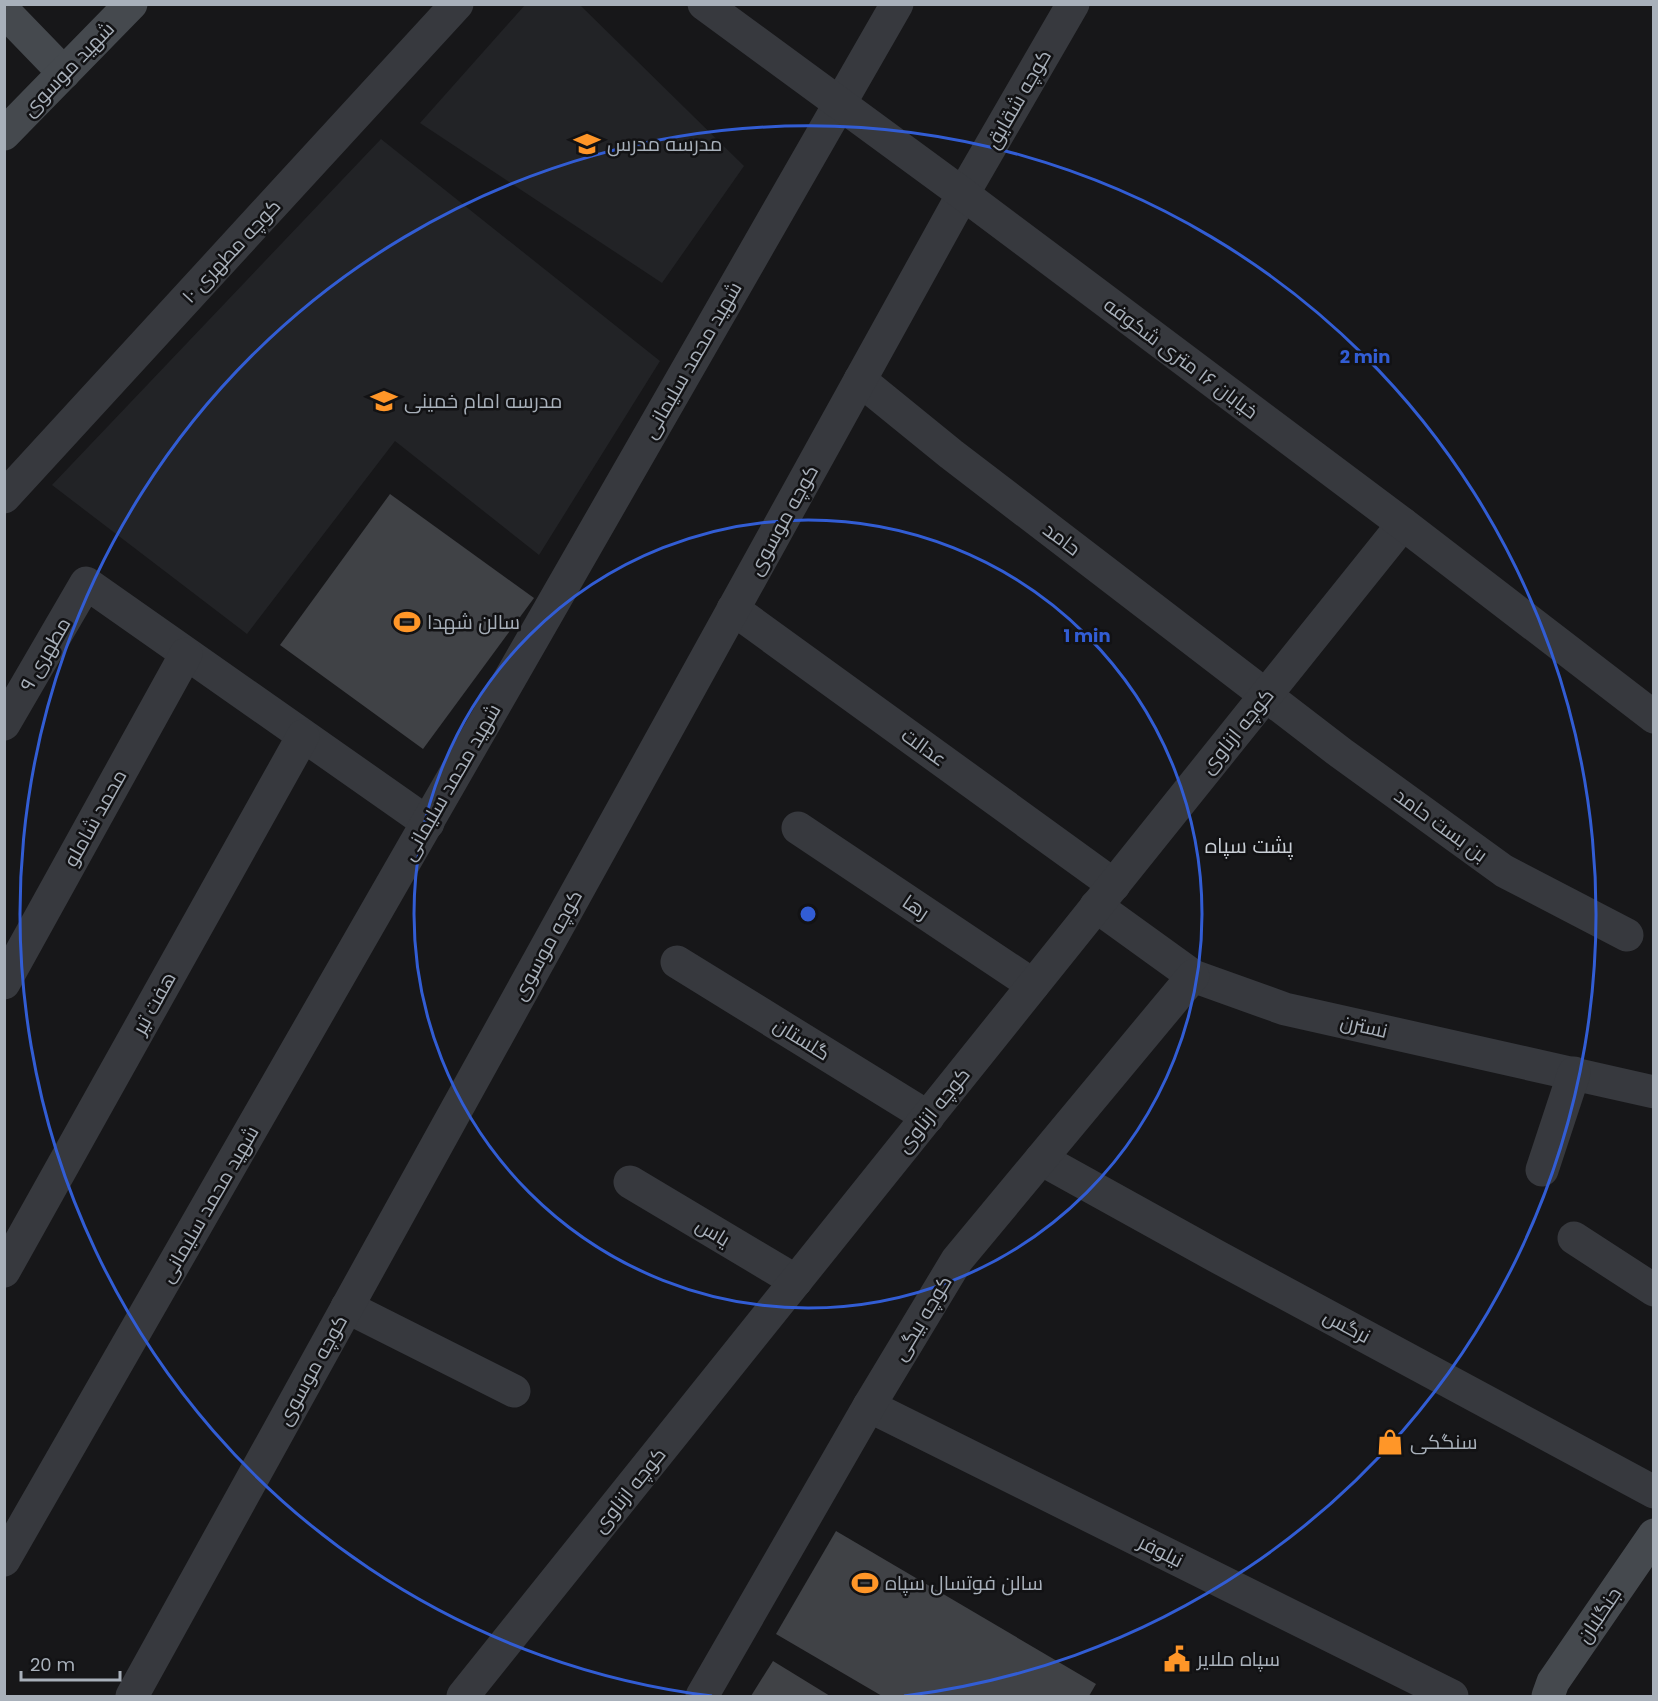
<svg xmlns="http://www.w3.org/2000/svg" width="1658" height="1701" font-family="Poppins,Cairo,sans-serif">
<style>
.built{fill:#222326}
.building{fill:#404246}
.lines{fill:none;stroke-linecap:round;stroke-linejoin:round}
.minor{stroke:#37393e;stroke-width:33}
.tertiary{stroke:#37393e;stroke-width:33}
.secondary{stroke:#45494e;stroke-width:33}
.ring{fill:none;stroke:#325dd4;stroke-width:3}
.labels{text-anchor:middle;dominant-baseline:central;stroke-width:5;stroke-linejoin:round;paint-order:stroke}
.street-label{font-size:20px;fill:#a8b0ba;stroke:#121214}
.poi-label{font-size:20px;fill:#a8b0ba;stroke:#121214;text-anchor:start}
.neighbourhood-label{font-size:21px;fill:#c9ced5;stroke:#121214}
.centre{fill:#325dd4;stroke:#121214;stroke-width:3}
.ring-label{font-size:18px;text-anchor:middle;font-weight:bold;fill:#325dd4;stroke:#121214;stroke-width:5;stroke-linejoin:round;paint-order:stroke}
</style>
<rect width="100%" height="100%" fill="#171719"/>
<g class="built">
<path d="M 525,5 L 580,5 L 744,166 L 662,283 L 420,123 Z"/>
<path d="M 381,139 L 660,361 L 539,555 L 395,441 L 247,634 L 52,485 Z"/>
</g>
<g class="building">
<path d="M 390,494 L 534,598 L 423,749 L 280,645 Z"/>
<path d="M 836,1531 L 1096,1684 L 1089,1696 L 882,1696 L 776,1634 Z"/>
<path d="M 773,1661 L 830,1696 L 751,1696 Z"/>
</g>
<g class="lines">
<g class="minor">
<path d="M 860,380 L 951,454 L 1341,753 L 1504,871 L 1627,935"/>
<path d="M 4,497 L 457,4"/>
<path d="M 733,609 L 1114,885"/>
<path d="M 4,724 L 86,583 L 428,823"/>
<path d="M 798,828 L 1033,985"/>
<path d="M 1096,906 L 1193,976 L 1285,1009 L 1654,1092"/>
<path d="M 677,962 L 928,1117"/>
<path d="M 4,983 L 186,654"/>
<path d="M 1041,1159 L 1216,1256 L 1654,1492"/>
<path d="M 1542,1170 L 1574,1073"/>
<path d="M 630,1182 L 796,1281"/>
<path d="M 1574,1238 L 1654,1290"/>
<path d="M 4,1271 L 303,736"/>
<path d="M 347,1307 L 514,1391"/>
<path d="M 869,1406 L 1452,1696"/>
<path d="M 4,1560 L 897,4"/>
<path d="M 132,1696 L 963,194 L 1073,4"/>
<path d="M 463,1696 L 1403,524"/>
<path d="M 702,1696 L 869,1406 L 957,1260 L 1193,976"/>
</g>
<path class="tertiary" d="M 704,4 L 963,194 L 1403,524 L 1654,717"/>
<g class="secondary">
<path d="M 4,11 L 64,73"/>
<path d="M 4,134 L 131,4"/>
<path d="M 1548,1696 L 1553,1682 L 1654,1535"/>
</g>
</g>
<g class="ring">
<circle cx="808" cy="914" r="394"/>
<path d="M712 1696A788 788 0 1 1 904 1696"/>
</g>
<defs>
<g id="school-bare" transform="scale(2.07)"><path d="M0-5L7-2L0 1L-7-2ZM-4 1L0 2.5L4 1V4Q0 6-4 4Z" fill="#ff9628" stroke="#121214" stroke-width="2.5" paint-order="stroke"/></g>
<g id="stadium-bare" transform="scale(2.07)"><path d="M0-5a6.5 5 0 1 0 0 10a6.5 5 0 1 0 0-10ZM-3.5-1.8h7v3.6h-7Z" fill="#ff9628" stroke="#121214" stroke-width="2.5" paint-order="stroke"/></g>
<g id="shop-bare" transform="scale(2.07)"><path d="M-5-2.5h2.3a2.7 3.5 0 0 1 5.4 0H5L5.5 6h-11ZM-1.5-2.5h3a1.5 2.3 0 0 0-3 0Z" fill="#ff9628" stroke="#121214" stroke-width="2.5" paint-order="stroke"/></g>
<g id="civic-bare" transform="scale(2.07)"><path d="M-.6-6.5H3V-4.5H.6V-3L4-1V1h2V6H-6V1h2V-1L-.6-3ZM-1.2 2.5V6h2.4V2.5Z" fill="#ff9628" stroke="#121214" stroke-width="2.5" paint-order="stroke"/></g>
</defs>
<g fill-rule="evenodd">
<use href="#school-bare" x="587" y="144"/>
<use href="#school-bare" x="384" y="401"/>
<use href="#stadium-bare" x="407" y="622"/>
<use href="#shop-bare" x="1390" y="1442"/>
<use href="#stadium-bare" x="865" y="1583"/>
<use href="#civic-bare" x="1177" y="1659"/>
</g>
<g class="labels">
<g class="street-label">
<text transform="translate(68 69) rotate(-46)">شهید موسوی</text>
<text transform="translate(1018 99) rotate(-60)">کوچه شقایق</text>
<text transform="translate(231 251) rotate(-47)">کوچه مطهری ۱۰</text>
<text transform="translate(1181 358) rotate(37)">خیابان ۱۶ متری شکوفه</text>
<text transform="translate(692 360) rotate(-60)">شهید محمد سلیمانی</text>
<text transform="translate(783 520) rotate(-61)">کوچه موسوی</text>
<text transform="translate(1062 539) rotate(37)">حامد</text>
<text transform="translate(45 654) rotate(-60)">مطهری ۹</text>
<text transform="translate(1237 731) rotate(-51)">کوچه ازناوی</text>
<text transform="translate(924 747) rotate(36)">عدالت</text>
<text transform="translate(451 782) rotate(-60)">شهید محمد سلیمانی</text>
<text transform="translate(95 818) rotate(-61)">محمد شاملو</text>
<text transform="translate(1441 825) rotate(36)">بن بست حامد</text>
<text transform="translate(916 907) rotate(34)">رها</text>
<text transform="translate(547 945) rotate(-61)">کوچه موسوی</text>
<text transform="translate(154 1003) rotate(-61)">هفت تیر</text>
<text transform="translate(1364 1026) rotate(13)">نسترن</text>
<text transform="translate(802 1039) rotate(32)">گلستان</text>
<text transform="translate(933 1110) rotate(-51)">کوچه ازناوی</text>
<text transform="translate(209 1204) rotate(-60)">شهید محمد سلیمانی</text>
<text transform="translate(713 1232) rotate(31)">یاس</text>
<text transform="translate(922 1318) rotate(-59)">کوچه بیگی</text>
<text transform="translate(1347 1326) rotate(28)">نرگس</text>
<text transform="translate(312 1370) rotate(-61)">کوچه موسوی</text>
<text transform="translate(629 1490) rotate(-51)">کوچه ازناوی</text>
<text transform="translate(1161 1551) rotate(27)">نیلوفر</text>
<text transform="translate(1599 1615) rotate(-56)">جنگلبان</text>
</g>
<g class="poi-label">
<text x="607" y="144">مدرسه مدرس</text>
<text x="404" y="401">مدرسه امام خمینی</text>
<text x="427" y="622">سالن شهدا</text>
<text x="1410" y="1442">سنگکی</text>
<text x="885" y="1583">سالن فوتسال سپاه</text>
<text x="1197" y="1659">سپاه ملایر</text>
</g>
<g class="neighbourhood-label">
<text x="1249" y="845">پشت سپاه</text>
</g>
</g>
<circle cx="808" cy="914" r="9" class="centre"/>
<g class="ring-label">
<text x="1365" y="363">2 min</text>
<text x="1087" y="642">1 min</text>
</g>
<rect width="1658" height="1701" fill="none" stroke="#a8b0ba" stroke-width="12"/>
<path d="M21 1671v9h99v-9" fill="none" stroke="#a8b0ba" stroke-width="3"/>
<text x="30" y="1671" font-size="18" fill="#a8b0ba" stroke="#121214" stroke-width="4.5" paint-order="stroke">20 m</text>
</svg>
